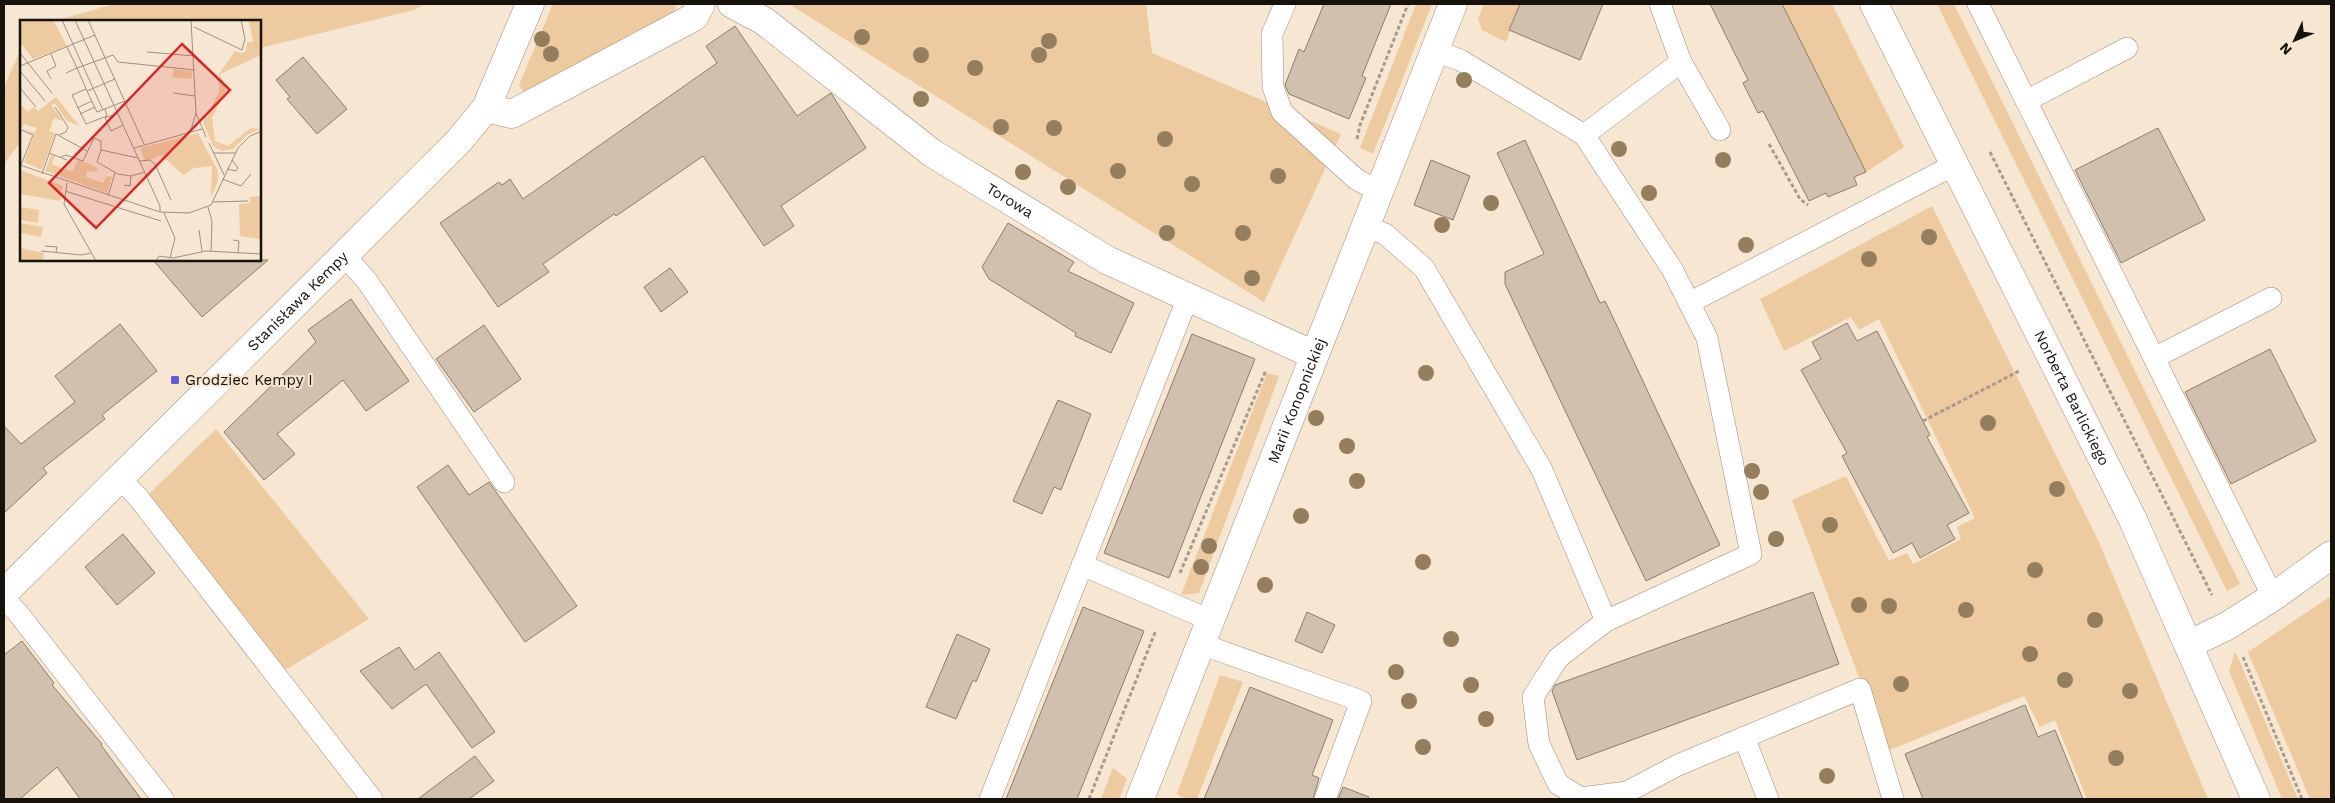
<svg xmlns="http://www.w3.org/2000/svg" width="2335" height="803" font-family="'Work Sans',sans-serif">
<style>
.green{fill:#edca9f}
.building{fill:#d1c0ad;stroke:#8c7d6b}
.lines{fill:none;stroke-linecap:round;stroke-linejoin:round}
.service-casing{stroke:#9e8e7c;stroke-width:22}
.minor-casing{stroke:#9e8e7c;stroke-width:29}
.tertiary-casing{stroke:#9e8e7c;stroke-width:29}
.path{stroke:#a89b8c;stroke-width:3;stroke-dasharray:4 2.5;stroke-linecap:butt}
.service{stroke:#fff;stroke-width:21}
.minor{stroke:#fff;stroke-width:28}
.tertiary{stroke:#fff;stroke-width:28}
.tree{fill:#957e5e}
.poi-dot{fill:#655ad3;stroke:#f7e6d2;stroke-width:2}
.labels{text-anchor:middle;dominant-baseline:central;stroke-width:4;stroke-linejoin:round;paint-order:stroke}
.street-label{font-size:15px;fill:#17120b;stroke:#f7e6d2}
.poi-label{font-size:15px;fill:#17120b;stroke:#f7e6d2;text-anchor:start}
.inset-road{fill:none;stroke:#9d9182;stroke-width:1}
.view{fill:#d62828;fill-opacity:0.15;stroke:#d62828;stroke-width:2.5}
.inset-edge{fill:none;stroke:#17120b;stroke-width:2.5}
</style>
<rect width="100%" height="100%" fill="#f7e6d2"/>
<g class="green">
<path d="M 114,4 L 425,4 L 414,10 L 260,48 L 260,21 L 55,21 Z"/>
<path d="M 553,4 L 676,4 L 675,11 L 529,92 L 523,92 L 519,85 Z"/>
<path d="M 789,4 L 1146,4 L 1152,53 L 1341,134 L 1264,302 Z"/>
<path d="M 1416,4 L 1432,4 L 1373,154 L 1360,148 Z"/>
<path d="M 1484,4 L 1520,4 L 1506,42 L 1482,30 L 1478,19 Z"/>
<path d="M 1782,4 L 1832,4 L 1904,147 L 1866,172 Z"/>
<path d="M 1937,4 L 1954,4 L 2240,584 L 2227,591 Z"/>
<path d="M 21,49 L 21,141 L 4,164 L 4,87 Z"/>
<path d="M 1932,206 L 2098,540 L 2208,799 L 2087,799 L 2055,720 L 2040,727 L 2024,696 L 1887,751 L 1792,500 L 1846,476 L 1889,561 L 1907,553 L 1913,564 L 1961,539 L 1957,527 L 1975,518 L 1879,319 L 1859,330 L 1851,317 L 1784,351 L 1760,299 Z"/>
<path d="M 1267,373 L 1279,376 L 1199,593 L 1181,595 Z"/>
<path d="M 216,429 L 369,619 L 285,670 L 149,494 Z"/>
<path d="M 2331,596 L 2331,799 L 2310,799 L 2248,652 Z"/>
<path d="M 2235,652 L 2240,662 L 2298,799 L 2282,799 L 2229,671 Z"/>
<path d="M 1220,675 L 1243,682 L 1197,799 L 1185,799 L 1177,794 Z"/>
<path d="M 1113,768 L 1127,779 L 1119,799 L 1101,799 Z"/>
</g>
<g class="building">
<path d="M 1324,4 L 1391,4 L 1362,76 L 1366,78 L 1349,119 L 1289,94 L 1285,85 L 1299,49 L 1304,52 Z"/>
<path d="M 1520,4 L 1603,4 L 1580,60 L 1509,30 Z"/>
<path d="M 1710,4 L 1782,4 L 1866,172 L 1854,177 L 1857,185 L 1828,197 L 1826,193 L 1809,201 L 1763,111 L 1758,113 L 1743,83 L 1748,80 Z"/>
<path d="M 735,26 L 797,116 L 831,93 L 866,148 L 781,206 L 794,226 L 764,246 L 703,156 L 616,216 L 614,214 L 543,264 L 549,272 L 498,307 L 440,223 L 499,182 L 502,185 L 510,179 L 523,199 L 717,63 L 706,46 Z"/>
<path d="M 303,57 L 347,109 L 317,134 L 287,99 L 290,97 L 276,80 Z"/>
<path d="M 2158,128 L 2205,220 L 2121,263 L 2075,170 Z"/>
<path d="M 1525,140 L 1600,303 L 1605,301 L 1617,326 L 1720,545 L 1646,581 L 1505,284 L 1505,272 L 1544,254 L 1497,153 Z"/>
<path d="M 1431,160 L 1470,176 L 1453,220 L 1414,205 Z"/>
<path d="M 1008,223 L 1074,262 L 1068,271 L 1134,303 L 1111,353 L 1075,336 L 1076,333 L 989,279 L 982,267 Z"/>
<path d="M 153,260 L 268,260 L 202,317 Z"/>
<path d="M 670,268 L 688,292 L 661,312 L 644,287 Z"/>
<path d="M 351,299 L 409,381 L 366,411 L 343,380 L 277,434 L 295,454 L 264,480 L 224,432 L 316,342 L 308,330 Z"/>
<path d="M 1847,323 L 1857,341 L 1877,331 L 1930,435 L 1927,437 L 1969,513 L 1947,525 L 1955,539 L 1920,558 L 1912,543 L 1893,553 L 1842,456 L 1847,453 L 1801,370 L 1821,359 L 1812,342 Z"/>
<path d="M 120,324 L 157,371 L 102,415 L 105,419 L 43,468 L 47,473 L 4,513 L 4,426 L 21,444 L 75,402 L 55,376 Z"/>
<path d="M 484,325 L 521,379 L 474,412 L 436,359 Z"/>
<path d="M 1192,334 L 1255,359 L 1169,578 L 1104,553 Z"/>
<path d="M 2270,349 L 2316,441 L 2231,484 L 2185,392 Z"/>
<path d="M 1058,400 L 1091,414 L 1061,490 L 1054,487 L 1042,514 L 1013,501 Z"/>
<path d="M 448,465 L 469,495 L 489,482 L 577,606 L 525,642 L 417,487 Z"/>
<path d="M 123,534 L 155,573 L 117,605 L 85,567 Z"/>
<path d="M 1813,592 L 1839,664 L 1577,760 L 1552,691 L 1555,685 Z"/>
<path d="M 1083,607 L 1144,631 L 1077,799 L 1006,799 Z"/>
<path d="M 1307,612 L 1335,625 L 1322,653 L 1295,641 Z"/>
<path d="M 957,634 L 990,649 L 976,682 L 973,680 L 956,719 L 926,707 Z"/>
<path d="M 22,641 L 54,683 L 52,685 L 102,744 L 101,745 L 141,799 L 80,799 L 57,767 L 20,799 L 4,799 L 4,655 Z"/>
<path d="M 399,647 L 415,670 L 439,652 L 495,732 L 472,748 L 426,684 L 392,709 L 360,671 Z"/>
<path d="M 1250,687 L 1333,720 L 1312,775 L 1319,778 L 1313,799 L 1204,799 Z"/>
<path d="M 2025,705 L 2038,737 L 2055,730 L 2083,799 L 1923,799 L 1905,754 Z"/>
<path d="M 475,756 L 494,781 L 469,799 L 418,799 Z"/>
<path d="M 1343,787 L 1369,797 L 1368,799 L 1338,799 Z"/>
</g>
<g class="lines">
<g class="service-casing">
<g id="service">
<path d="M 1285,4 L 1272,34 L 1273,87 L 1282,112 L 1356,179 L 1380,192"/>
<path d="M 1660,4 L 1681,62"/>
<path d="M 1978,4 L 2273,597"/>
<path d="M 2026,101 L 2127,48"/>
<path d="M 1584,135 L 1681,62 L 1720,130"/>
<path d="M 1367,227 L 1385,234 L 1424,268 L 1542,470 L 1606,621 L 1751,554 L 1707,338 L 1672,269 L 1584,135 L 1460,60 L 1435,51"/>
<path d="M 345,256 L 367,281 L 504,482"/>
<path d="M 1689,303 L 1954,165"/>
<path d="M 2154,358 L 2271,298"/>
<path d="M 119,478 L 137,496 L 372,799"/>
<path d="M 1082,565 L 1210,620"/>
<path d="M 4,599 L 18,613 L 163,799"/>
<path d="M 1606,621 L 1558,658 L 1533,697 L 1539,744 L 1558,784 L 1581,798 L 1627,792 L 1678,765 L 1860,689 L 1893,799"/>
<path d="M 1201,644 L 1361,701 L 1325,799"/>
<path d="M 1744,737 L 1768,799"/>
<path d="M 990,799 L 1188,297"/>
</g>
</g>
<g class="minor-casing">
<g id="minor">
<path id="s1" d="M 732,4 L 764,21 L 932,153 L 1107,260 L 1314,355"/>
<path d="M 486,108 L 512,114 L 694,17 L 701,4"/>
<path id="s2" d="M 4,593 L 458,142 L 486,108 L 530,4"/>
<path d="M 2190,644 L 2227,626 L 2273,597 L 2331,555"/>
<path id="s3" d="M 1140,799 L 1453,4"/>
</g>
</g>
<g class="tertiary-casing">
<g id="tertiary">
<path id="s4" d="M 1874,4 L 2133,520 L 2256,799"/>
</g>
</g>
<g class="path">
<path d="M 1357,139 L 1360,125 L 1408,4"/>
<path d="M 1769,144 L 1800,199 L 1808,205"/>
<path d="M 1990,152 L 2212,595"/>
<path d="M 1923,421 L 2019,371"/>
<path d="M 1180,573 L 1266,370"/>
<path d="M 2243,657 L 2302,799"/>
<path d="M 1089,799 L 1156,630"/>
</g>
<use href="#service" class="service"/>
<use href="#minor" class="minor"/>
<use href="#tertiary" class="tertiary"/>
</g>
<g class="tree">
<circle cx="862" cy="37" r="8"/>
<circle cx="542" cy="39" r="8"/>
<circle cx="1049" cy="41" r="8"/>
<circle cx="551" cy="54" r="8"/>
<circle cx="921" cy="55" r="8"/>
<circle cx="1039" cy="55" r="8"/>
<circle cx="975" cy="68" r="8"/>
<circle cx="1464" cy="80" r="8"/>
<circle cx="921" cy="99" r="8"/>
<circle cx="1001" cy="127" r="8"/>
<circle cx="1054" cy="128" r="8"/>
<circle cx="1165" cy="139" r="8"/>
<circle cx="1619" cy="149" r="8"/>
<circle cx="1723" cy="160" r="8"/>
<circle cx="1118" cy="171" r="8"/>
<circle cx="1023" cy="172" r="8"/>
<circle cx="1278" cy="176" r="8"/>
<circle cx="1192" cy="184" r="8"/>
<circle cx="1068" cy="187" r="8"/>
<circle cx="1649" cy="193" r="8"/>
<circle cx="1491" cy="203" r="8"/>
<circle cx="1442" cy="225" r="8"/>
<circle cx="1167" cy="233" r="8"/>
<circle cx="1243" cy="233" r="8"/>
<circle cx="1929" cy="237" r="8"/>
<circle cx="1746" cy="245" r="8"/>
<circle cx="1869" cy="259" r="8"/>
<circle cx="1252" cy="278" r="8"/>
<circle cx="1426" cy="373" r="8"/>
<circle cx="1316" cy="418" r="8"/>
<circle cx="1988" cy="423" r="8"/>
<circle cx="1347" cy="446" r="8"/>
<circle cx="1752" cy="471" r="8"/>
<circle cx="1357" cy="481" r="8"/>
<circle cx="2057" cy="489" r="8"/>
<circle cx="1761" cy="492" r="8"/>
<circle cx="1301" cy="516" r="8"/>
<circle cx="1830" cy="525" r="8"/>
<circle cx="1776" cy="539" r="8"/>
<circle cx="1209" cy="546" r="8"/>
<circle cx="1423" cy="562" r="8"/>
<circle cx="1201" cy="567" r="8"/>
<circle cx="2035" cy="570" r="8"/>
<circle cx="1265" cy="585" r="8"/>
<circle cx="1859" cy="605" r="8"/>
<circle cx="1889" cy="606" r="8"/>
<circle cx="1966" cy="610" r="8"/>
<circle cx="2095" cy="620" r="8"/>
<circle cx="1451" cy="639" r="8"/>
<circle cx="2030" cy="654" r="8"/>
<circle cx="1396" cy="672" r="8"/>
<circle cx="2065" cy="680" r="8"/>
<circle cx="1901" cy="684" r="8"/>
<circle cx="1471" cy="685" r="8"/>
<circle cx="2130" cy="691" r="8"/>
<circle cx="1409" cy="701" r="8"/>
<circle cx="1486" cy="719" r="8"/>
<circle cx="1423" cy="747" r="8"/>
<circle cx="2116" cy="758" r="8"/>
<circle cx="1827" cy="776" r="8"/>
</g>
<rect class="poi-dot" x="170" y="375" width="10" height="10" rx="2.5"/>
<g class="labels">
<g class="street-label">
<text stroke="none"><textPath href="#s1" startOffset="341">Torowa</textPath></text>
<text stroke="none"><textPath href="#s2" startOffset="414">Stanisława Kempy</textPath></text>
<text stroke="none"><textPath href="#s4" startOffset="441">Norberta Barlickiego</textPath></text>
<text stroke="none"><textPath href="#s3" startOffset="428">Marii Konopnickiej</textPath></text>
</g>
<g class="poi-label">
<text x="185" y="380">Grodziec Kempy I</text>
</g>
</g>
<g transform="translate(20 20)">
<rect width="241" height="241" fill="#f7e6d2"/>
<path d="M 0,0 L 33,0 L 47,26 L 13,39 L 0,22 ZM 229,0 L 241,0 L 241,35 L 200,54 L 206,70 L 192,98 L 195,121 L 208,126 L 231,108 L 241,109 L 228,114 L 213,129 L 202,131 L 194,127 L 183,103 L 199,72 L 199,54 L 215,31 L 221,34 L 226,31 L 227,22 L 233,22 ZM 154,49 L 172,51 L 172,59 L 152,57 ZM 36,77 L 59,106 L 46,100 L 35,83 L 31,85 L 43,101 L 34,98 L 29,111 L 35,113 L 22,150 L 4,142 L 14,115 L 3,108 L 14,113 L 17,108 L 4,104 L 0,111 L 0,84 L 8,92 L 14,87 L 18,91 ZM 178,113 L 198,151 L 198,161 L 191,177 L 192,146 L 174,148 L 163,155 L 141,135 L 125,142 L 120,128 ZM 31,135 L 35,136 L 32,144 L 50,151 L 53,150 L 58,139 L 78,148 L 76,152 L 67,151 L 66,157 L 83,163 L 87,156 L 92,157 L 87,173 L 25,151 ZM 0,150 L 43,166 L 40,181 L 0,174 ZM 241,176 L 241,219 L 220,216 L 219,184 L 230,183 L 230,177 ZM 0,187 L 19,190 L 18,203 L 0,200 ZM 0,203 L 23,207 L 21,217 L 0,213 ZM 0,228 L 24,233 L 23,241 L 0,241 Z" fill="#edca9f"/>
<path class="inset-road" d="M 42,0 L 83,90M 55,0 L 140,186 L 140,192M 68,0 L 124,124M 153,0 L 172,0M 171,0 L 176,93 L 186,117M 174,7 L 222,30 L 225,19 L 221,0M 127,32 L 175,36M 0,33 L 32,73M 31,34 L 36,46 L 27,51 L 31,59M 0,46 L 75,15M 0,51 L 25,81M 46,53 L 57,48 L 47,27M 95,59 L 67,71 L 77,92 L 105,81M 0,68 L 16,87M 66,69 L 52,75 L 66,104 L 87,96 L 85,89M 67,71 L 57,48 L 93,35 L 98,42 L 175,50M 153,73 L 175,76M 35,87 L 48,107 L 46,112 L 39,115M 57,88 L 72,81M 98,93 L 85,98 L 91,111 L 103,105M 60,94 L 75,87M 0,113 L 2,110 L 13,115 L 1,145M 170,113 L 176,93M 189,123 L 204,155M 114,128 L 182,109M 29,133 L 47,140M 193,133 L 215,133M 41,137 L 46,135 L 63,141 L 74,118 L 81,121 L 81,130M 118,138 L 81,130 L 77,142 L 98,154 L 111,156 L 125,152M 120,141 L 130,140 L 135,144 L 151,180M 0,145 L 140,192 L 169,193 L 191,185 L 218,128 L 230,116 L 242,111M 207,149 L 216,151 L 218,148 L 212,140M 22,154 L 36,114 L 67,131M 202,159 L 221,166 L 231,154M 47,163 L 44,184 L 76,241M 104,165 L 110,166 L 111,156M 45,171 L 141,201M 88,176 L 95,153M 192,182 L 228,181M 188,187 L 192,201 L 191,231M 144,193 L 155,218 L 150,238M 179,210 L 182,231M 213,220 L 219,221 L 218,233M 25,226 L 37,227 L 36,232M 21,231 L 61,235 L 71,233M 136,241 L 139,236 L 153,238 L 186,231 L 242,234"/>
<path class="view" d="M 162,24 L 210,70 L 76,208 L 29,163 Z"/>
<rect width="241" height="241" class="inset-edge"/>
</g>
<rect width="2335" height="803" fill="none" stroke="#17120b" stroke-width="10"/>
<g transform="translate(2295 40) rotate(226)" stroke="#f7e6d2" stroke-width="4" paint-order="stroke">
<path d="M0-4L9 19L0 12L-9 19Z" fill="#17120b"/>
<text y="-8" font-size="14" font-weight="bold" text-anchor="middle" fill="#17120b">N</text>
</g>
</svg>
